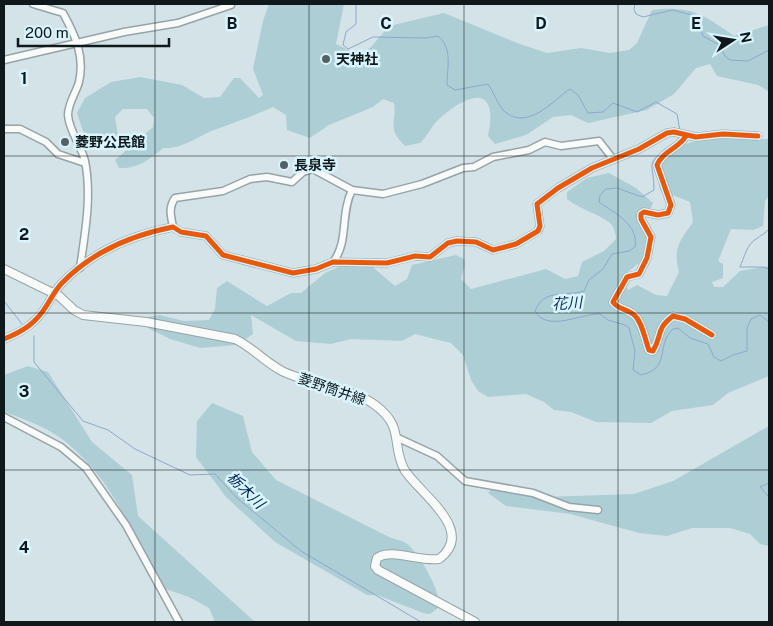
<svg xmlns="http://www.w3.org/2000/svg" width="773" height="626" font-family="'Public Sans','Noto Sans JP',sans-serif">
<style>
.green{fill:#aeced6}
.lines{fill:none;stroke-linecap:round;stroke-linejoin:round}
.stream{stroke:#8ca8cc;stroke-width:1}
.minor-casing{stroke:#97a3a6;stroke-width:9}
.major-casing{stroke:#97a3a6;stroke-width:10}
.minor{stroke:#f9fbfb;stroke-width:6}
.major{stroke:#f9fbfb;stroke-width:8}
.cycleway-casing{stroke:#d9f4fd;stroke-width:8}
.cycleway{stroke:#e8590c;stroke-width:5}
.grid{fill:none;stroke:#0f191c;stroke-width:1;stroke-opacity:0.55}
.poi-dot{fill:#546063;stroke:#d9f4fd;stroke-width:2}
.labels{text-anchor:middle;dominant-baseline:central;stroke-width:5;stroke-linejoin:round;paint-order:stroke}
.poi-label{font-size:14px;font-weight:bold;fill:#0f191c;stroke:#d9f4fd;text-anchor:start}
.street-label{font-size:14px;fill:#0f191c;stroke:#d9f4fd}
.water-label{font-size:15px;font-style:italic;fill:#062755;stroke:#d9f4fd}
.grid-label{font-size:16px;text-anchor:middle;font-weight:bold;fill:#0f191c;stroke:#d9f4fd;stroke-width:5;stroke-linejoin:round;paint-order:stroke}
</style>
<rect width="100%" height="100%" fill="#d4e3e7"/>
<g class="green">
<path d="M 269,4 L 344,4 L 336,44 L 359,55 L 371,47 L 389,26 L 444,13 L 517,43 L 547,53 L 581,48 L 610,53 L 629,50 L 637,43 L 652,10 C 691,5 704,15 734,36 L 769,25 L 769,95 L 768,91 L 758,85 L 717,76 L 710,64 L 696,68 L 674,94 L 647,110 L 588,123 L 571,115 L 553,117 L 526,135 L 495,144 L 488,136 C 500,80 464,95 437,121 C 430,128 427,137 420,143 L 405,146 C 386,127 397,124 394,103 L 383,99 L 373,107 L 329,125 L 310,138 L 287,130 L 286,115 L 273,107 C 253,116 234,123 214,130 C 196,137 183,149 163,148 C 149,160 138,169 119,168 L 115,160 L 153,127 L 154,118 L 147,109 L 123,109 L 115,117 L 118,135 L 106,147 L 95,145 L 83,131 L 77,113 L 85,98 L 111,82 L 140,77 L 182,85 L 204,98 L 220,97 L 234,78 L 240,78 L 259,98 L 263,95 L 253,69 L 263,21 Z"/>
<path d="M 769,139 L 769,196 L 765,201 L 763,226 L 753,230 L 731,229 L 718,261 L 723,264 L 723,278 L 712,282 L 714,287 L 723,287 L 740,271 L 769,266 L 769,376 L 728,393 L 713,405 L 672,411 L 651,423 L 596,422 L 571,412 L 554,410 L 544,402 L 526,394 L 488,397 L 478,391 L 471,380 L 463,355 L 451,343 L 415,334 L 402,341 L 351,339 L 331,344 L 296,341 L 251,315 L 253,334 L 237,345 L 200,348 L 170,339 L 148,328 L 147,317 L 159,315 L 184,321 L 209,320 L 215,309 L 217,288 L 227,281 L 267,306 L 291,293 L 301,293 L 325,273 L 350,262 L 369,264 L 395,286 L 407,279 L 412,265 L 456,255 L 464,259 L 465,265 L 461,279 L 471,289 L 546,269 L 565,279 L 578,276 L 582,262 L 604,251 L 616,239 C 616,235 614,227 611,224 C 602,215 579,209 567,199 L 567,192 L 587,178 L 609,173 L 636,188 L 653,203 L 651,208 L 641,215 L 651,245 L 639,263 L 623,276 L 628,290 L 637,285 L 656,295 L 667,296 L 679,272 C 673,248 679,242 693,222 L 690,202 L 660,190 C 648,128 731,139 769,139 Z"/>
<path d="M 28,366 L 48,372 L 92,442 L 132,475 L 138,516 L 255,622 L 215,622 L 209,608 L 189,597 L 154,585 C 134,531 111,479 66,442 C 49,428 25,419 4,412 L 4,375 Z"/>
<path d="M 212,403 L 243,416 L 252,452 L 276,480 L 387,536 C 393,539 400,540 406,543 C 418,551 444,595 438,608 L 430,614 L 423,613 L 377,595 L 367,595 L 275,542 L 226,497 L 196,457 L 197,421 Z"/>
<path d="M 769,426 L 769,546 L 760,544 L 750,534 L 730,528 L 692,528 L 667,536 L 639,533 L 570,514 L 506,506 L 488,493 L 492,488 L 543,497 L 634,494 L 673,481 Z"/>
</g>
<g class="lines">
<g class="stream">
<path d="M 356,4 L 356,24 L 346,32 L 343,45 L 348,49 L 373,37 L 425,38 L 438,36 C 453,48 447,68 447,85 L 455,90 L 488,84 C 494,92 497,104 504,111 C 528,132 553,100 570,89 L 578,95 L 588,113 L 603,112 L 613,103 L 637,112 L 656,102 L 677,114 L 680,131"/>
<path d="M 635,4 L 634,9 L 636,14 L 643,17 L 672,10 L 697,16 L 703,36 L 719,45 L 725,56 L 730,60 L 748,61 L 769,50"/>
<path d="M 671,146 C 643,165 654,161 654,190 L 642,197 L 617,188 L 606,189 L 600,195 L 599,202 C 614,213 639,224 635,247 L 629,251 L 612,254 L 603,269 L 589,280 L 584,291 C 565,297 544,288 535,311 C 547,333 582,313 600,314 L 608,320 L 625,325 L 629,328 L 635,351 L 633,370 L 641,375 C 672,368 655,345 673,329 L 678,328 L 690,338 L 708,344 L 714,357 L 721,361 L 733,355 L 747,351 L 747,328 L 751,319 L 760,315 L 769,322"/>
<path d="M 769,196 L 769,209"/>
<path d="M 769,229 C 765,234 761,235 756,239 C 747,244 744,258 740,267 L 763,267 L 769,269"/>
<path d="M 4,301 L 22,324"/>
<path d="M 34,336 L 34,362 L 83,421 L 108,430 L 135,449 L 190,475 L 215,474 L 237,498 L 301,551 L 421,622"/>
<path d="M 769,483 L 760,487 L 769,497"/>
</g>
<g class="minor-casing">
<g id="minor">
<path d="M 33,4 L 63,13 C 75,35 85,56 79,82 C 76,93 68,103 68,115 C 69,131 81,145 85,161 C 92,196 85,233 80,268"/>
<path d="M 4,60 L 124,32 L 178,23 L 231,5"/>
<path d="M 4,129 L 20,129 L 46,142 L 58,154 L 85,163"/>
<path d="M 686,136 C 678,149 663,151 657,165 L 671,205 L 668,213 L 658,215 L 644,212 L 641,214 L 641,219 L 651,237 L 647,258 L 639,274 L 627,277 L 613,302 C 619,310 625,308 633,314 C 642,320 645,340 649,350 L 653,351 C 663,334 655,330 673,316 L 685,319 L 712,335"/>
<path d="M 173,227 C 171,216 168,208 175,198 L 223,191 L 250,179 L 267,177 L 292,182 L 303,172 L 313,169 L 352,190 L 383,194 L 422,184 L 463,168 L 474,167 L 493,157 L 529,150 L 545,142 L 561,146 L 599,141 L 613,159"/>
<path d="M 333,262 C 349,242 340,214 352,190"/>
<path d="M 4,339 C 24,331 36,323 47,305 C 52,297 56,289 62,283 C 92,252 132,235 173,227 L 181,232 L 206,236 L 223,255 L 293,273 L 316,269 L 333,262 L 387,263 L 415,256 L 430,257 L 448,243 L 457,241 L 476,242 L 493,250 L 505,247 L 516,244 L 538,231 L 540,226 L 537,204 L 558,188 L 592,168 L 639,149 L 667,133 L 674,132 L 696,137 L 723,134 L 758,136"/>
<path d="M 4,417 L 61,447 L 86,468 L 126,525 L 179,622"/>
<path d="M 398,438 L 437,456 L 465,481 L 533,493 L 569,507 L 598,510"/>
</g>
</g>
<g class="major-casing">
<path id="major" d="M 4,269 L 59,296 L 74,310 L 83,315 L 146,322 L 235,339 C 252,347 265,362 282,371 C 308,384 354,389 375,405 C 405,427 391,444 404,469 C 417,492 478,530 439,559 C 420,562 391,548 377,558 L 375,566 L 378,570 L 475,622"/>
</g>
<use href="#minor" class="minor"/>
<use href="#major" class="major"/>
<g class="cycleway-casing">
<g id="cycleway">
<path d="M 686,136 C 678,149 663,151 657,165 L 671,205 L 668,213 L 658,215 L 644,212 L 641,214 L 641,219 L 651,237 L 647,258 L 639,274 L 627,277 L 613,302 C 619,310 625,308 633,314 C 642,320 645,340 649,350 L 653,351 C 663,334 655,330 673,316 L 685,319 L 712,335"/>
<path d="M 4,339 C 24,331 36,323 47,305 C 52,297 56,289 62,283 C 92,252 132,235 173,227 L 181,232 L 206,236 L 223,255 L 293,273 L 316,269 L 333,262 L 387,263 L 415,256 L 430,257 L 448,243 L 457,241 L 476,242 L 493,250 L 505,247 L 516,244 L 538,231 L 540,226 L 537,204 L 558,188 L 592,168 L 639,149 L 667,133 L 674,132 L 696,137 L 723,134 L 758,136"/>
</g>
</g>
<use href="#cycleway" class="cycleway"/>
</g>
<path class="grid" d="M 155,4 L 155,622M 309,4 L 309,622M 464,4 L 464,622M 618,4 L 618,622M 4,156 L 769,156M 4,313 L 769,313M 4,470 L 769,470"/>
<g class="poi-dot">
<circle cx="326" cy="59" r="5"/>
<circle cx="65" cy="142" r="5"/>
<circle cx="284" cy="165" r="5"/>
</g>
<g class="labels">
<g class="poi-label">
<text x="336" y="59">天神社</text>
<text x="75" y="142">菱野公民館</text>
<text x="294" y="165">長泉寺</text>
</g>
<g class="street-label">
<text transform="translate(332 389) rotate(19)">菱野筒井線</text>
</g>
<g class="water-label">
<text transform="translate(567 303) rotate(-4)">花川</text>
<text transform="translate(246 490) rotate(44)">栃木川</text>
</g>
</g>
<g class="grid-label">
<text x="232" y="29">B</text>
<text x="386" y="29">C</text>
<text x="541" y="29">D</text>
<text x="696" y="29">E</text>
<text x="24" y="84">1</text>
<text x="24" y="240">2</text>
<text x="24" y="397">3</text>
<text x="24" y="553">4</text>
</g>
<rect width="773" height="626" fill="none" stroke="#0f191c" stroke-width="10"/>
<g transform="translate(733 40) rotate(78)" stroke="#d9f4fd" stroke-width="4" paint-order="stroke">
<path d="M0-4L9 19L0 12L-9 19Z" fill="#0f191c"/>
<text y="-8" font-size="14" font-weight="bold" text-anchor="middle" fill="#0f191c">N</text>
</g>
<path d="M18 38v8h151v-8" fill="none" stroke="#0f191c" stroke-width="2.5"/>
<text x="25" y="38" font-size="15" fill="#0f191c" stroke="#d9f4fd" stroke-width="4" paint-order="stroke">200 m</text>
</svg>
